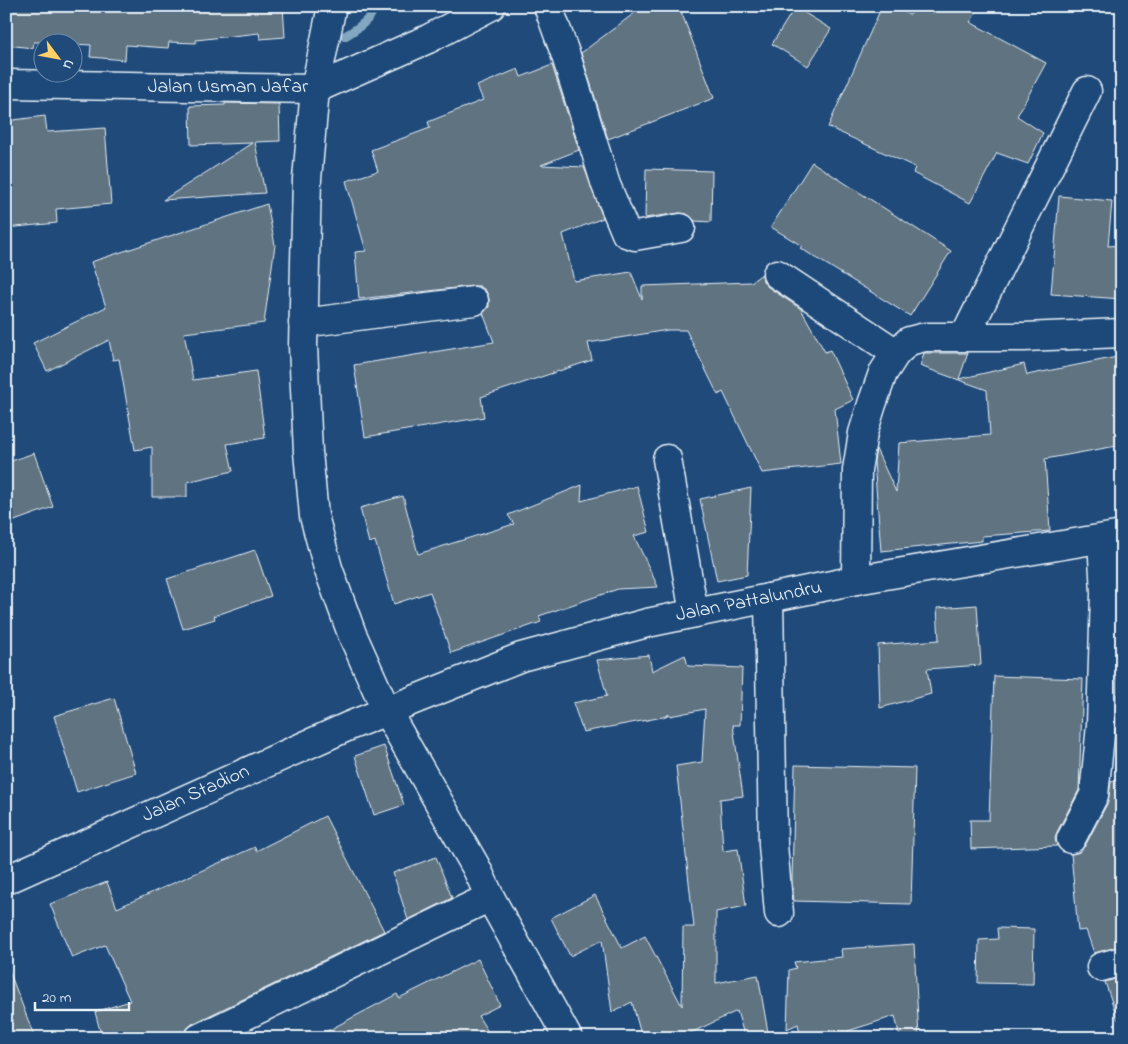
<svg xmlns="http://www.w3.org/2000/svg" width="1128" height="1044" font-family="'Indie Flower',sans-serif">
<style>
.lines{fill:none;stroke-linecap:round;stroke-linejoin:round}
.stream{stroke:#82a7c0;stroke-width:9}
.building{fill:#607381;stroke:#e8f1f8}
.street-casing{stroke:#e8f1f8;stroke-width:31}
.secondary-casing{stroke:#e8f1f8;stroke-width:31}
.street{stroke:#1f4a7a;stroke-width:28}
.secondary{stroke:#1f4a7a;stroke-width:28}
.labels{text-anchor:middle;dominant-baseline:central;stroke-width:4;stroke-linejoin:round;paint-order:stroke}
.street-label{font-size:20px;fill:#e8f1f8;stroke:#1f4a7a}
</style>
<rect width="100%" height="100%" fill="#1f4a7a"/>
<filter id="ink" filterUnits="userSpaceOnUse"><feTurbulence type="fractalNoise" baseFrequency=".02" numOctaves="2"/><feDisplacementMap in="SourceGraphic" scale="10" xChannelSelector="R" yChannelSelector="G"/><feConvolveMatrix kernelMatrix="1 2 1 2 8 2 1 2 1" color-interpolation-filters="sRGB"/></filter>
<g filter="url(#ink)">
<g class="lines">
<path class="stream" d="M 345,36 C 357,29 371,20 375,6"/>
</g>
<g class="building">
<path d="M 6,6 L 283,6 L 285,37 L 260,39 L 259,33 L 196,40 L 196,43 L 169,42 L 168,48 L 126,45 L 125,60 L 90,57 L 91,45 L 72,44 L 72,42 L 34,42 L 33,48 L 6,45 Z"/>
<path d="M 644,6 L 679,6 L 714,98 L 608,139 L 581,53 Z"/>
<path d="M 882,6 L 891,6 L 910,15 L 916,6 L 981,6 L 970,22 L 1046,63 L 1017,116 L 1043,133 L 1028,164 L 997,153 L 970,203 L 913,173 L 915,167 L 828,127 Z"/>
<path d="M 795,7 L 831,29 L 808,66 L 772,44 Z"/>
<path d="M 552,65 L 579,150 L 541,165 L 584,167 L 603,218 L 563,234 L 574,281 L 631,272 L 642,299 L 642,286 L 751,282 L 762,274 L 763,281 L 768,287 L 801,309 L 825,352 L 830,350 L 853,400 L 835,409 L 841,464 L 762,473 L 723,392 L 718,395 L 686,330 L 668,330 L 588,343 L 592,360 L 481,397 L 484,417 L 365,437 L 354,365 L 494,342 L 483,313 L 489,307 L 489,299 L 486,291 L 480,286 L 472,286 L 359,299 L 355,252 L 366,251 L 346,181 L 378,171 L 371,150 L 430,128 L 428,122 L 483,100 L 477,86 L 518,69 L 521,77 Z"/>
<path d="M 225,103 L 279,104 L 280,141 L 255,142 L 265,193 L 163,200 L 252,143 L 191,145 L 190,106 L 225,105 Z"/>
<path d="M 45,116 L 47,132 L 105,128 L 111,204 L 56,209 L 57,223 L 6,228 L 6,121 Z"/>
<path d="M 812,162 L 951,251 L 910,316 L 800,248 L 802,246 L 771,227 Z"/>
<path d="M 646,169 L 712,171 L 711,222 L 695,221 L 687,214 L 679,213 L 645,218 Z"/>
<path d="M 1059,196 L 1112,201 L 1108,246 L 1122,245 L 1122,299 L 1051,294 Z"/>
<path d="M 267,204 L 275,245 L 264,323 L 184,333 L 193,380 L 256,371 L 265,438 L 227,444 L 233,471 L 187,482 L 187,497 L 152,497 L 152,447 L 135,450 L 119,359 L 113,360 L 109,340 L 47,371 L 33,343 L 106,307 L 91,262 Z"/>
<path d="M 924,353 L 968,353 L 959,379 L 1024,364 L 1027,375 L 1122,356 L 1122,445 L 1045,459 L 1050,531 L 982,536 L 982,541 L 881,551 L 874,461 L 876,449 L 896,492 L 899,443 L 990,435 L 987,390 L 920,366 Z"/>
<path d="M 34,453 L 53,507 L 6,524 L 6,463 Z"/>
<path d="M 582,485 L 581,501 L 637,486 L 649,532 L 634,536 L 658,587 L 618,589 L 539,616 L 541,622 L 451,653 L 430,592 L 394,604 L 375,541 L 369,543 L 360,508 L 403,496 L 418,554 L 514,524 L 508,515 Z"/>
<path d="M 751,488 L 747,575 L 717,581 L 700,499 Z"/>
<path d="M 255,550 L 271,596 L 214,616 L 215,619 L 183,629 L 167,579 Z"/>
<path d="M 977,605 L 981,665 L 927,669 L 931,694 L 880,708 L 878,645 L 939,640 L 937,608 Z"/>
<path d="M 649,655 L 652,671 L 685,655 L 688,666 L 742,668 L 740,725 L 733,725 L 743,796 L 720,799 L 723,851 L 738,849 L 746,906 L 716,912 L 716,983 L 758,975 L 769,1038 L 745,1038 L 737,1011 L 680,1038 L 642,1038 L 632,1002 L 612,1012 L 602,940 L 570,956 L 551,918 L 595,895 L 622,948 L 645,936 L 682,1006 L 683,927 L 694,927 L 676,766 L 702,762 L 705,709 L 670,716 L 670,714 L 663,717 L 583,732 L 573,703 L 607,696 L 597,660 Z"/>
<path d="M 994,676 L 1083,679 L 1079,790 L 1057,832 L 1055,839 L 1057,846 L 971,849 L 970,820 L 989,820 Z"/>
<path d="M 114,698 L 136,773 L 77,792 L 54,716 Z"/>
<path d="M 384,746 L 404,805 L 374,815 L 355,756 Z"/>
<path d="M 795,765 L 915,768 L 911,904 L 794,901 L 792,880 Z"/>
<path d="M 1122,778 L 1122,946 L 1094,953 L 1086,930 L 1078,931 L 1071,854 L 1079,852 L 1085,846 L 1108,802 L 1111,782 Z"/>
<path d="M 325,816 L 384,931 L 192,1024 L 186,1030 L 184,1038 L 102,1038 L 95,1012 L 130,1001 L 105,945 L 72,958 L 50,904 L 107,882 L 117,908 L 255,847 L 256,851 Z"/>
<path d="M 436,857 L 452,898 L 408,920 L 393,873 Z"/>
<path d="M 997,928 L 1034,929 L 1033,984 L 978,983 L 979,940 L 998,939 Z"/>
<path d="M 914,944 L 919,1038 L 900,1038 L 895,1016 L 848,1031 L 849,1038 L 801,1038 L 798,1024 L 787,1029 L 789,970 L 796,968 L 794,962 L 842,957 L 841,949 Z"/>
<path d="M 478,959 L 500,1005 L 478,1016 L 492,1038 L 314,1038 L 397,994 L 399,998 Z"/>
<path d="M 6,968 L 8,968 L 35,1038 L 6,1038 Z"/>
<path d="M 1122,977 L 1122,1020 L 1118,1020 L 1105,982 Z"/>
</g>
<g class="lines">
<g class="street-casing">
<g id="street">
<path d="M 548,6 L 566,56 L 606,185 L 626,233 L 635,236 L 681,228"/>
<path d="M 6,84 L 315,89 L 428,39 L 491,6"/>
<path d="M 777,274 L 896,353"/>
<path d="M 303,323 L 474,301"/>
<path d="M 965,336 L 1087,91"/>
<path d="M 667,459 L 694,613"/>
<path d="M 856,580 L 857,470 L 863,433 L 872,404 L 883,373 L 896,353 L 909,341 L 925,337 L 1024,337 L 1122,333"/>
<path d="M 769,598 L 773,845 L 779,913"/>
<path d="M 1071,839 L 1094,795 L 1101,725 L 1105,593 L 1102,539"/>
<path d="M 6,880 L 349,726 L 521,657 L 647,623 L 769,598 L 856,580 L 1122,535"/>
<path d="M 1101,967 L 1122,961"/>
<path d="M 199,1038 L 490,897"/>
</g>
</g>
<g class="secondary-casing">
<path id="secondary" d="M 332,6 L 315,89 L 307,179 L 303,346 L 308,452 L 314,516 L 328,568 L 352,634 L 386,710 L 476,867 L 490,897 L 568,1038"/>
</g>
<use href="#street" class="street"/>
<use href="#secondary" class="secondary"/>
</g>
</g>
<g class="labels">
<g class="street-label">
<text x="228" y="87">Jalan Usman Jafar</text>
<text transform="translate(749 602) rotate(-11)">Jalan Pattalundru</text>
<text transform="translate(196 794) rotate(-24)">Jalan Stadion</text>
</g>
</g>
<rect width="1128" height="1044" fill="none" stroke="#1f4a7a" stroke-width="25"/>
<rect x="12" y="12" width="1103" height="1019" fill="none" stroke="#e8f1f8" stroke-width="2" filter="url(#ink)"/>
<g transform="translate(58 58) rotate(122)"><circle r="24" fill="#1f4a7a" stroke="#6f8dac"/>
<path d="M0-4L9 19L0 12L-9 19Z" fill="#ffd166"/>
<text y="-8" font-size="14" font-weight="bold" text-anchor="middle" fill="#e8f1f8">U</text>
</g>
<path d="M35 1002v8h94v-8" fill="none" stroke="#e8f1f8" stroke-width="2.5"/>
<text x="42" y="1002" font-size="15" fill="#e8f1f8" stroke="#1f4a7a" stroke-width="4" paint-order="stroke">20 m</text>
</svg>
